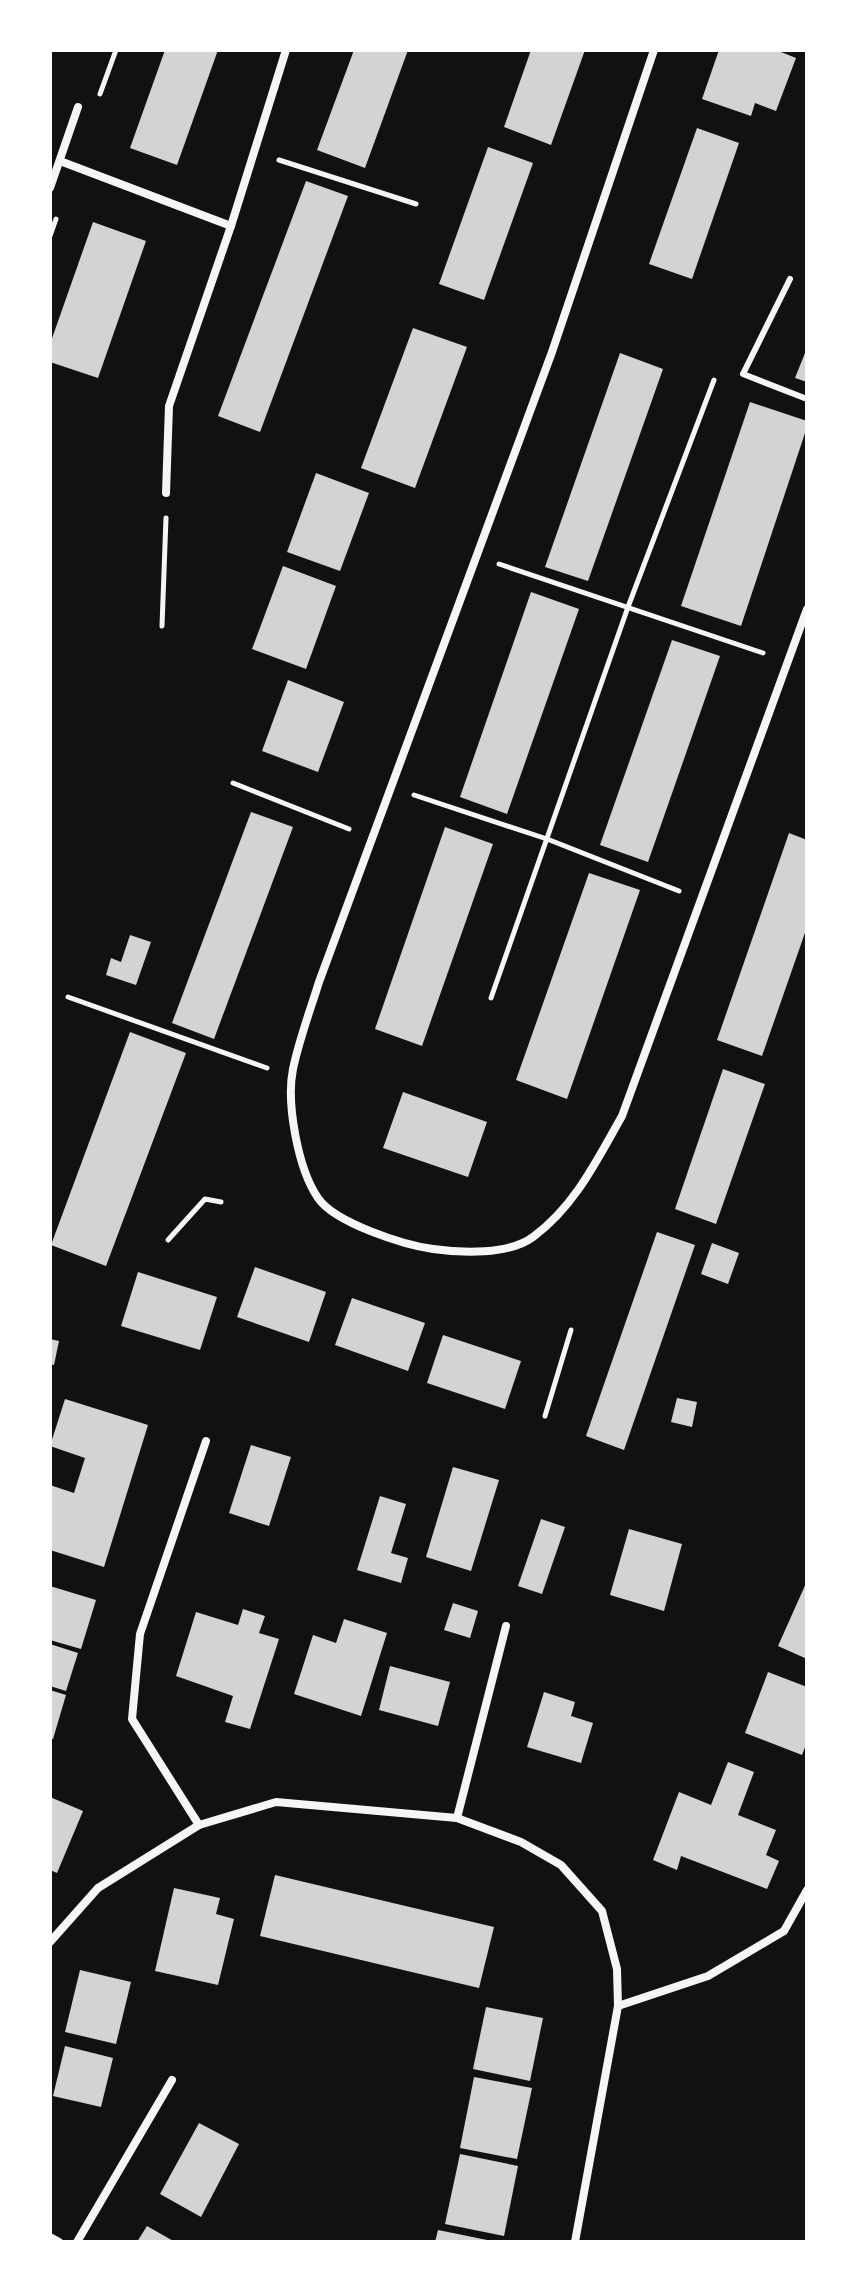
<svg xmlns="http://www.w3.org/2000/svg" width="857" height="2292" font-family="Helvetica,sans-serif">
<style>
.building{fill:#d3d3d3}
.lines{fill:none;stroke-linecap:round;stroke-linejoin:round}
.path{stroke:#f5f5f5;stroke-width:5}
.service{stroke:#f5f5f5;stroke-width:6}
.minor{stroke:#f5f5f5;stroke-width:8}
</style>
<rect width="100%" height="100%" fill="#111"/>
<g class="building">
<path d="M 165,50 L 218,50 L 177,165 L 130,148 Z"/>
<path d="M 354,50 L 408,50 L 365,168 L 317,150 Z"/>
<path d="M 531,50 L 585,50 L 551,145 L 504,127 Z"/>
<path d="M 719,50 L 776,50 L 796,58 L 776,111 L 755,103 L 751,116 L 702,99 Z"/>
<path d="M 697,128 L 739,143 L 692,279 L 649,264 Z"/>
<path d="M 488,147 L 533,163 L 484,300 L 439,284 Z"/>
<path d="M 306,181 L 348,196 L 260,432 L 218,416 Z"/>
<path d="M 93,222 L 146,241 L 98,378 L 50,362 L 50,344 Z"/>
<path d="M 413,328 L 467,347 L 415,488 L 361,468 Z"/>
<path d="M 807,348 L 807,382 L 795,378 Z"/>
<path d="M 620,353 L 663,369 L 588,581 L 545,567 Z"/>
<path d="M 750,402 L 807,421 L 807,427 L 741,626 L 681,606 Z"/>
<path d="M 316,473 L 369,493 L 340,571 L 287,552 Z"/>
<path d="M 283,566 L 336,586 L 306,669 L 252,649 Z"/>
<path d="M 531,592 L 579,609 L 507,814 L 460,797 Z"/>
<path d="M 672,640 L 720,656 L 648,862 L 600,845 Z"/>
<path d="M 288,680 L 344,702 L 318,772 L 262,751 Z"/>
<path d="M 251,812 L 293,827 L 214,1039 L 172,1023 Z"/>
<path d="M 445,827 L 493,844 L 422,1046 L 375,1029 Z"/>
<path d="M 789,833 L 807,840 L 807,927 L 762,1056 L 717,1040 Z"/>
<path d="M 589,873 L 640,890 L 567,1099 L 516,1080 Z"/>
<path d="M 130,935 L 151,942 L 136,985 L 106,975 L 111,958 L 121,962 Z"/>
<path d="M 130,1032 L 186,1053 L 106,1266 L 51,1245 Z"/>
<path d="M 723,1069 L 765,1084 L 716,1224 L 675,1209 Z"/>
<path d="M 403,1092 L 487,1122 L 468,1177 L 383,1148 Z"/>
<path d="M 657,1232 L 695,1245 L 624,1450 L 586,1436 Z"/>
<path d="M 712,1243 L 739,1253 L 728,1284 L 701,1274 Z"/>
<path d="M 255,1267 L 326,1292 L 309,1342 L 237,1317 Z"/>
<path d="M 138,1272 L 217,1297 L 200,1350 L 121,1326 Z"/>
<path d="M 352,1298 L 425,1323 L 408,1371 L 335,1345 Z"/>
<path d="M 443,1335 L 521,1361 L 505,1409 L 427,1383 Z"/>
<path d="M 50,1339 L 59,1341 L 54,1365 L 50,1364 Z"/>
<path d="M 677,1398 L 697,1402 L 692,1427 L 671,1422 Z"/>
<path d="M 65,1399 L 148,1425 L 104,1567 L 50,1550 L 50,1485 L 74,1493 L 85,1458 L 50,1446 Z"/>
<path d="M 251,1445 L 291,1457 L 269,1526 L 229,1513 Z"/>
<path d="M 453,1467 L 499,1480 L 471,1571 L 426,1557 Z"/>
<path d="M 380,1496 L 406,1504 L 391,1553 L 408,1558 L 401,1583 L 357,1570 Z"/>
<path d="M 541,1519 L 565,1527 L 542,1594 L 518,1586 Z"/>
<path d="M 629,1529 L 682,1544 L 664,1611 L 610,1595 Z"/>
<path d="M 807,1581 L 807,1659 L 778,1646 Z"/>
<path d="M 50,1586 L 96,1600 L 81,1649 L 50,1640 Z"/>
<path d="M 453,1603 L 478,1611 L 470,1638 L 444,1630 Z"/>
<path d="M 243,1609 L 265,1616 L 259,1633 L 279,1639 L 250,1729 L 225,1722 L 233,1696 L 176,1676 L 196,1612 L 238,1625 Z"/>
<path d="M 344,1619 L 387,1633 L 361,1716 L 294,1694 L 313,1635 L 336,1643 Z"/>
<path d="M 50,1644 L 78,1653 L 66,1691 L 50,1686 Z"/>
<path d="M 390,1666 L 450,1682 L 438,1726 L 379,1710 Z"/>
<path d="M 768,1672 L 807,1687 L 807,1742 L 802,1755 L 745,1733 Z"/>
<path d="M 50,1690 L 66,1695 L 53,1739 L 50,1738 Z"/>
<path d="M 544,1692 L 575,1702 L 571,1716 L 593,1723 L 581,1763 L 527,1747 Z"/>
<path d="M 728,1762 L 754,1772 L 738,1815 L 776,1830 L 766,1855 L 779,1861 L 767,1889 L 681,1856 L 677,1870 L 653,1860 L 679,1792 L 711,1805 Z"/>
<path d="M 50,1797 L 83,1811 L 57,1873 L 50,1870 Z"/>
<path d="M 275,1875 L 494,1927 L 479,1988 L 260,1936 Z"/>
<path d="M 174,1888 L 220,1898 L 216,1914 L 234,1919 L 218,1985 L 155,1971 Z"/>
<path d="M 80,1970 L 131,1982 L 116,2044 L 65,2032 Z"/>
<path d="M 486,2007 L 543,2018 L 530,2081 L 473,2069 Z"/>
<path d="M 65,2046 L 113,2058 L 101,2107 L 53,2096 Z"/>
<path d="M 474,2077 L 532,2088 L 517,2159 L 460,2148 Z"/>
<path d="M 199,2123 L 239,2144 L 201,2217 L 160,2194 Z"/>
<path d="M 460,2154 L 518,2166 L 504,2236 L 445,2224 Z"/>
<path d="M 147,2226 L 175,2242 L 137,2242 Z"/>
<path d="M 438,2230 L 492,2241 L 492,2242 L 435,2242 Z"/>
</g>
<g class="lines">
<g class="path">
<path d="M 100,94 L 116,50"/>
<path d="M 279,160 L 416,204"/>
<path d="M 50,236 L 56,219"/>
<path d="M 499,564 L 763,653"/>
<path d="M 162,626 L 166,518"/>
<path d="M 233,783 L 349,829"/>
<path d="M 414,795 L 547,839 L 679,891"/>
<path d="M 68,997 L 267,1068"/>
<path d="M 491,998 L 628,607 L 714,380"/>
<path d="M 168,1240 L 205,1199 L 221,1202"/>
<path d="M 545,1416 L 571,1330"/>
</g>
<path class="service" d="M 790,279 L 743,374 L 807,399"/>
<g class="minor">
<path d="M 654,50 L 552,352 L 319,982 C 310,1011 299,1040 293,1069 C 286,1103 298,1169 318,1198 C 335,1223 404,1245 433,1249 C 461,1253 509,1255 533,1237 C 575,1206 597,1160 622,1116 L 807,609"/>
<path d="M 60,161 L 231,226"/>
<path d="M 50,188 L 78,107"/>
<path d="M 166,493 L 169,406 L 231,226 L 286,50"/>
<path d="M 457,1818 L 506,1626"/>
<path d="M 199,1825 L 132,1719 L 140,1634 L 206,1441"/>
<path d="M 50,1942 L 98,1888 L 199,1825 L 276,1802 L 457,1818 L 521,1842 L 561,1865 L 602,1911 L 617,1969 L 618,2006 L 575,2242"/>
<path d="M 618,2006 L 708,1976 L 784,1931 L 807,1890"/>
<path d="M 50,2237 L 59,2242"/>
<path d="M 77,2242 L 172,2080"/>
</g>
</g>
<rect width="857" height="2292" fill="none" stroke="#ffffff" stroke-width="104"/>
</svg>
